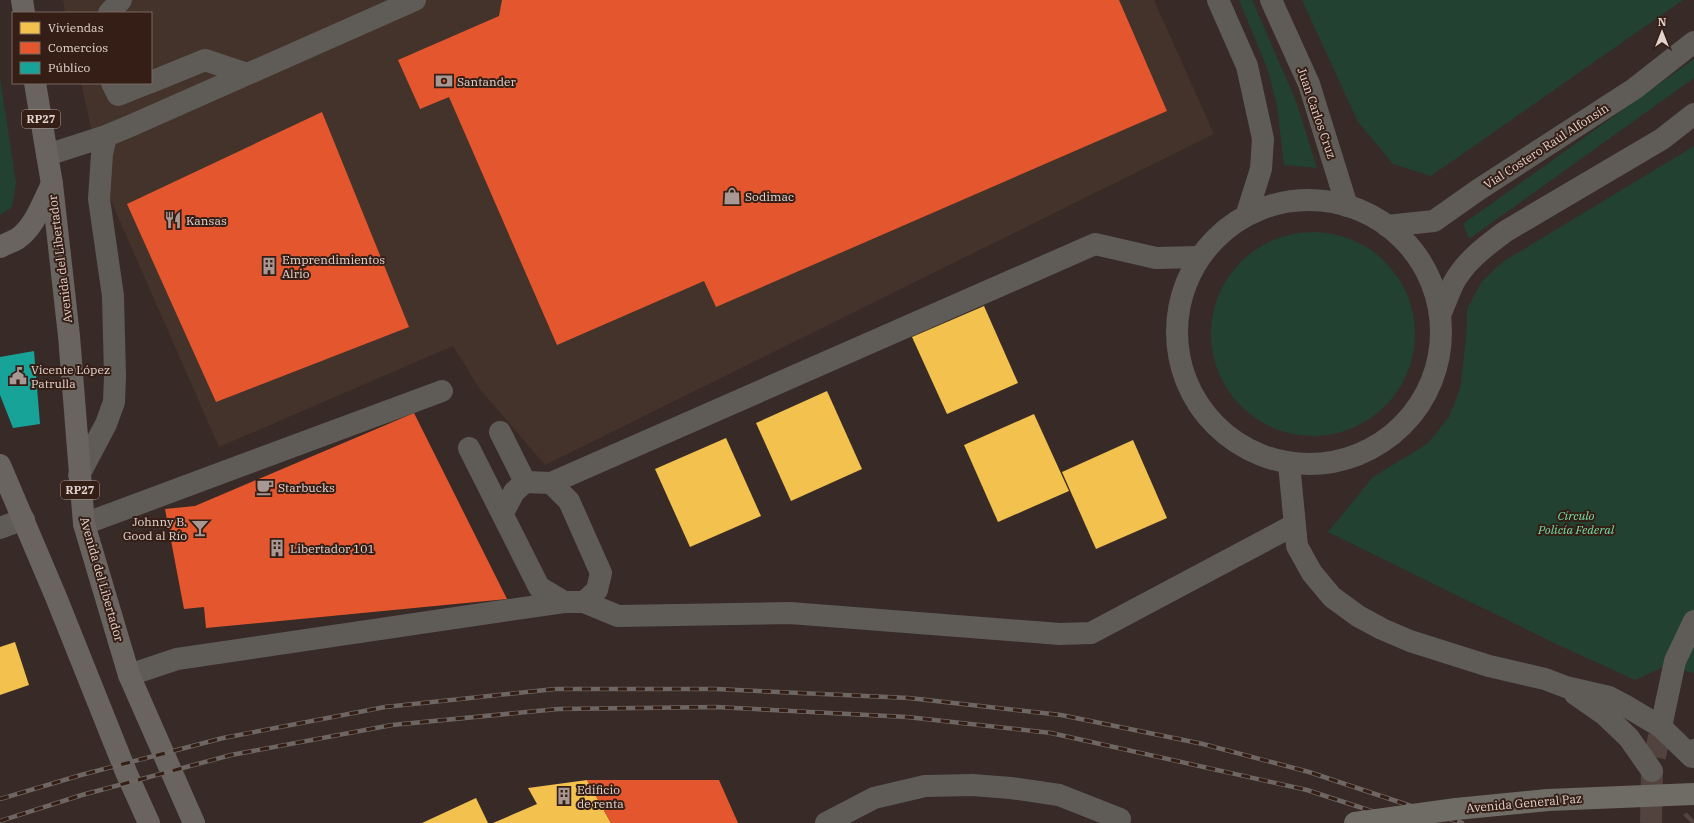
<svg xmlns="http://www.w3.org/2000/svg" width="1694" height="823" font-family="'IBM Plex Serif',serif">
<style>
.commercial{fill:#44332a}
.green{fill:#224130}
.homes{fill:#f2c14e}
.shops{fill:#e4572e}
.public{fill:#17a398}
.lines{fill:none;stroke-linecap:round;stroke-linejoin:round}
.minor-tunnel{stroke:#52433f;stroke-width:22;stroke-dasharray:22 11;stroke-linecap:butt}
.minor{stroke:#5f5c58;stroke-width:22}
.major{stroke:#69645f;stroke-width:22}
.rail-casing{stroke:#6d6662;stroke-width:4.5}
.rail{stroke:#341e15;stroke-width:3;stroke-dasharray:9;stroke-linecap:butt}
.highway-bridge{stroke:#6f6b65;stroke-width:22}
.labels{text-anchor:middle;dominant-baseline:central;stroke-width:4;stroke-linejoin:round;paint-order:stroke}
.shield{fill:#341e15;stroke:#ae9d96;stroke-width:1}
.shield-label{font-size:11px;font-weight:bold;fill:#e3d3cd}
.poi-label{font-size:12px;fill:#e3d3cd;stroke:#341e15;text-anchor:start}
.street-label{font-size:12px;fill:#e3d3cd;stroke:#341e15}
.park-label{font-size:12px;font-style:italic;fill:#77dda6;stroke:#341e15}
</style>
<rect width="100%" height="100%" fill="#382a26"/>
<path class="commercial" d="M 63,0 L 1154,0 L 1214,134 L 545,465 L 479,388 L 453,346 L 219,447 L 104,185 L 81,83 L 151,83 L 151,13 L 65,13 Z"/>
<g class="green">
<path d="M 1239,0 L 1252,0 L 1253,2 L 1296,101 L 1317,168 L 1284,165 L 1277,106 L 1268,70 Z"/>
<path d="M 1302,0 L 1683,0 L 1431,176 L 1393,164 L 1358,122 Z"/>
<path d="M 1694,59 L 1694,78 L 1469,239 L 1463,224 Z"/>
<path d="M 0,77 L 16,183 L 12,207 L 0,215 Z"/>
<path d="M 1694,146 L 1694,673 L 1666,666 L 1635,680 L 1554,643 L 1328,532 L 1373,477 L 1427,444 L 1449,417 L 1460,389 L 1466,339 L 1467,309 L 1482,281 L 1504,261 Z"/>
<circle cx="1313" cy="334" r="102"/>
</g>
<g class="homes">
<path d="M 984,306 L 1018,383 L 947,414 L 912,337 Z"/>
<path d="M 827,391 L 862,469 L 791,501 L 756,423 Z"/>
<path d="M 1034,414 L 1069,491 L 998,522 L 964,445 Z"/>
<path d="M 726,438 L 761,516 L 690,547 L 655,469 Z"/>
<path d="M 1133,440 L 1167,518 L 1096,549 L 1062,472 Z"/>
<path d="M 15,642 L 29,685 L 0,695 L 0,647 Z"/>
<path d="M 587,780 L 611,823 L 493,823 L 537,804 L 528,788 Z"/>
<path d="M 476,798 L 488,823 L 422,823 Z"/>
</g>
<g class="shops">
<path d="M 502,0 L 1119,0 L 1167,111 L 716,307 L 704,281 L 557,345 L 449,97 L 420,109 L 398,60 L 499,16 Z"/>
<path d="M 322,112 L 409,327 L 216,402 L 127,204 Z"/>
<path d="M 414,413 L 507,599 L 206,628 L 204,607 L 184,609 L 165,509 L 195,506 Z"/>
<path d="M 587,780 L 719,780 L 738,823 L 611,823 Z"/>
</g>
<path class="public" d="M 34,351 L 40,424 L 13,428 L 0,395 L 0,357 Z"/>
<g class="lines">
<g class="minor-tunnel">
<path d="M 1651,823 L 1652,771 L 1661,727"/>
<path d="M 1691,823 L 1694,820"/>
</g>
<g class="minor">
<path d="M 1218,0 L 1247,66 L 1263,139 L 1261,169 L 1248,210"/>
<path d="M 1271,0 L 1309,84 L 1347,206"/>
<path d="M 109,13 L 121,0"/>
<path d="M 151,82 L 205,60 L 247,74"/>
<path d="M 112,83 L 118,95 L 148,83"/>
<path d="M 47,155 L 106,136 L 130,126 L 415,0"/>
<circle cx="1309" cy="332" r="132"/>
<path d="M 1387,226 L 1434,221 L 1478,190 L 1634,89 L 1694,42"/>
<path d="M 1441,313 C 1445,303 1449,293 1453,284 C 1465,261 1486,246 1506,231 L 1662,139 L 1694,114"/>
<path d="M 500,432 L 525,482"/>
<path d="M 469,448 L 539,587 L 564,602 L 584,602 L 597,590 L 601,573 L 569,501 L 551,483 L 525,482 L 514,492 L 503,513"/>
<path d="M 1289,464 L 1297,546 L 1312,573 L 1332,597 L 1358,616 L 1382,629 L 1410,641 L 1489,666 L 1545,679 L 1566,687 L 1609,697 L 1626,706 L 1661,727 L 1692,757 L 1694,750"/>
<path d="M 79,475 L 106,424 L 114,402 L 115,376 L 113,296 L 99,199 L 102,154 L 106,136"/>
<path d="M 551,483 L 1095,244 L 1156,258 L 1199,257"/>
<path d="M 84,524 L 442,391"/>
<path d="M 0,528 L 24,519"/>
<path d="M 584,602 L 618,616 L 790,613 L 1060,634 L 1091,633 L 1294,525"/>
<path d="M 129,675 L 177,659 L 564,602"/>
<path d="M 1575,694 L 1605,715 L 1629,738 L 1652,771"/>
<path d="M 1661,727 L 1675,661 L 1694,621"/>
<path d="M 826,823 L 874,798 L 925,786 L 972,785 L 1011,788 L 1059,795 L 1120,819"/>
</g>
<g class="major">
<path d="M 22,0 L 24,13"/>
<path d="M 35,83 L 52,184 L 69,336 L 84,524 L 129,675 L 194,823"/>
<path d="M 0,247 C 5,244 12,242 17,239 C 35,227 42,203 52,184"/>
<path d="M 0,465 L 56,597 L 126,772 L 149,823"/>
</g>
<g class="rail-casing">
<g id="rail">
<path d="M 0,799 L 81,775 L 223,738 L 385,707 L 555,689 L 716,689 L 909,698 L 1061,715 L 1203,744 L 1309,772 L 1462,823"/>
<path d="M 0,821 L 82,795 L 231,755 L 392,725 L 558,709 L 716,707 L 907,717 L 1051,733 L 1307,790 L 1408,823"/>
</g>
</g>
<use href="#rail" class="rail"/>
<path class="highway-bridge" d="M 1355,823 L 1456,809 L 1548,800 L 1694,794"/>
</g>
<defs>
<g id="bank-bare" transform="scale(1.38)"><path d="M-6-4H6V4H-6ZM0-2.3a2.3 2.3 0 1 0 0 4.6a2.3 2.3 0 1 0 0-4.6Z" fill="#a79893" stroke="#341e15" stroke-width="2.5" paint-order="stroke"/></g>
<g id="shop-bare" transform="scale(1.38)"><path d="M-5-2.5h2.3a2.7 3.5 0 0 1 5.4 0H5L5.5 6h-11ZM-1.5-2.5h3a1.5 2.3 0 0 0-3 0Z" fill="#a79893" stroke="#341e15" stroke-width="2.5" paint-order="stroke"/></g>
<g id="restaurant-bare" transform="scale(1.38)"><path d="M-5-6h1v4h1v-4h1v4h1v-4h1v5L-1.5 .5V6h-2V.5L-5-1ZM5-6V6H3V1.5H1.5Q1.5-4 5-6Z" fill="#a79893" stroke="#341e15" stroke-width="2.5" paint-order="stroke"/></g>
<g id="building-bare" transform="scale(1.38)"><path d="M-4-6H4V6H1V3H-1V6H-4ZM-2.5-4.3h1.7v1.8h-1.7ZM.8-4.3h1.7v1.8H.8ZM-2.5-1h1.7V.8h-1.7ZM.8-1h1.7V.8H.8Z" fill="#a79893" stroke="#341e15" stroke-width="2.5" paint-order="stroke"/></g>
<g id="civic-bare" transform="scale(1.38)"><path d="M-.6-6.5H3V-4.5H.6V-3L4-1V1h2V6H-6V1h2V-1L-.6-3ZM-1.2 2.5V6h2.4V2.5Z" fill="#a79893" stroke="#341e15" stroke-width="2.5" paint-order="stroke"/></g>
<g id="cafe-bare" transform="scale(1.38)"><path d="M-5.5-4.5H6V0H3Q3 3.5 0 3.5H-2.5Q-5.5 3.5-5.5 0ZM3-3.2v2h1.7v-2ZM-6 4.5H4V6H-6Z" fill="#a79893" stroke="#341e15" stroke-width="2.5" paint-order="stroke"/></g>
<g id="bar-bare" transform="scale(1.38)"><path d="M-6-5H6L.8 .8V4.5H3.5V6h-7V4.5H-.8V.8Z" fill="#a79893" stroke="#341e15" stroke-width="2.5" paint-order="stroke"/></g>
</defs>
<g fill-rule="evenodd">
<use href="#bank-bare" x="444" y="81"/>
<use href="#shop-bare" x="732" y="196"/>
<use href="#restaurant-bare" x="173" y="220"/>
<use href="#building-bare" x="269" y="266"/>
<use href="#civic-bare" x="18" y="376"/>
<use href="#cafe-bare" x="265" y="487"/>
<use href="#bar-bare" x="200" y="528"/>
<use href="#building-bare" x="277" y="548"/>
<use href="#building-bare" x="564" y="796"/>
</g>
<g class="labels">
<g class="shield">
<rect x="22" y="110" width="38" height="18" rx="3"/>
<rect x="61" y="481" width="38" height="18" rx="3"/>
</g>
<g class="shield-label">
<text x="41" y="119">RP27</text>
<text x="80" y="490">RP27</text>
</g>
<g class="poi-label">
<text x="457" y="81">Santander</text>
<text x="745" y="196">Sodimac</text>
<text x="186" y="220">Kansas</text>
<text x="282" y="259">Emprendimientos<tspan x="282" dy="14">Alrio</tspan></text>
<text x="31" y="369">Vicente López<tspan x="31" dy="14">Patrulla</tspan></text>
<text x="278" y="487">Starbucks</text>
<text x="187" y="521" text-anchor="end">Johnny B.<tspan x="187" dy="14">Good al Río</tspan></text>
<text x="290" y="548">Libertador 101</text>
<text x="577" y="789">Edificio<tspan x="577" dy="14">de renta</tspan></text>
</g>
<g class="street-label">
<text transform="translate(1317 113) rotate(71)">Juan Carlos Cruz</text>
<text transform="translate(1546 146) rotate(-33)">Vial Costero Raúl Alfonsín</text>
<text transform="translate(60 259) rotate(-97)">Avenida del Libertador</text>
<text transform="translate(102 579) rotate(74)">Avenida del Libertador</text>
<text transform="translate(1524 803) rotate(-5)">Avenida General Paz</text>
</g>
<g class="park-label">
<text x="1576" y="515">Círculo<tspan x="1576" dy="14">Policía Federal</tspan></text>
</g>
</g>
<rect x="12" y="12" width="140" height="72" fill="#341e15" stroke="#7a665f"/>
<rect x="20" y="22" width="20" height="12" fill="#f2c14e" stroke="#7a665f"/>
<text x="48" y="32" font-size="12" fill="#e3d3cd">Viviendas</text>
<rect x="20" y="42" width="20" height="12" fill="#e4572e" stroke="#7a665f"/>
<text x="48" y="52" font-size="12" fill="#e3d3cd">Comercios</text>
<rect x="20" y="62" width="20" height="12" fill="#17a398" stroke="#7a665f"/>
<text x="48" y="72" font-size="12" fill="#e3d3cd">Público</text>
<g transform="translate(1662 32)" stroke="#341e15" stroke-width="3" paint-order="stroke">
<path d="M0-3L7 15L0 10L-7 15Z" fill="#e3d3cd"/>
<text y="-6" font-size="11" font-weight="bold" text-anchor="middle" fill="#e3d3cd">N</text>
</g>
</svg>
